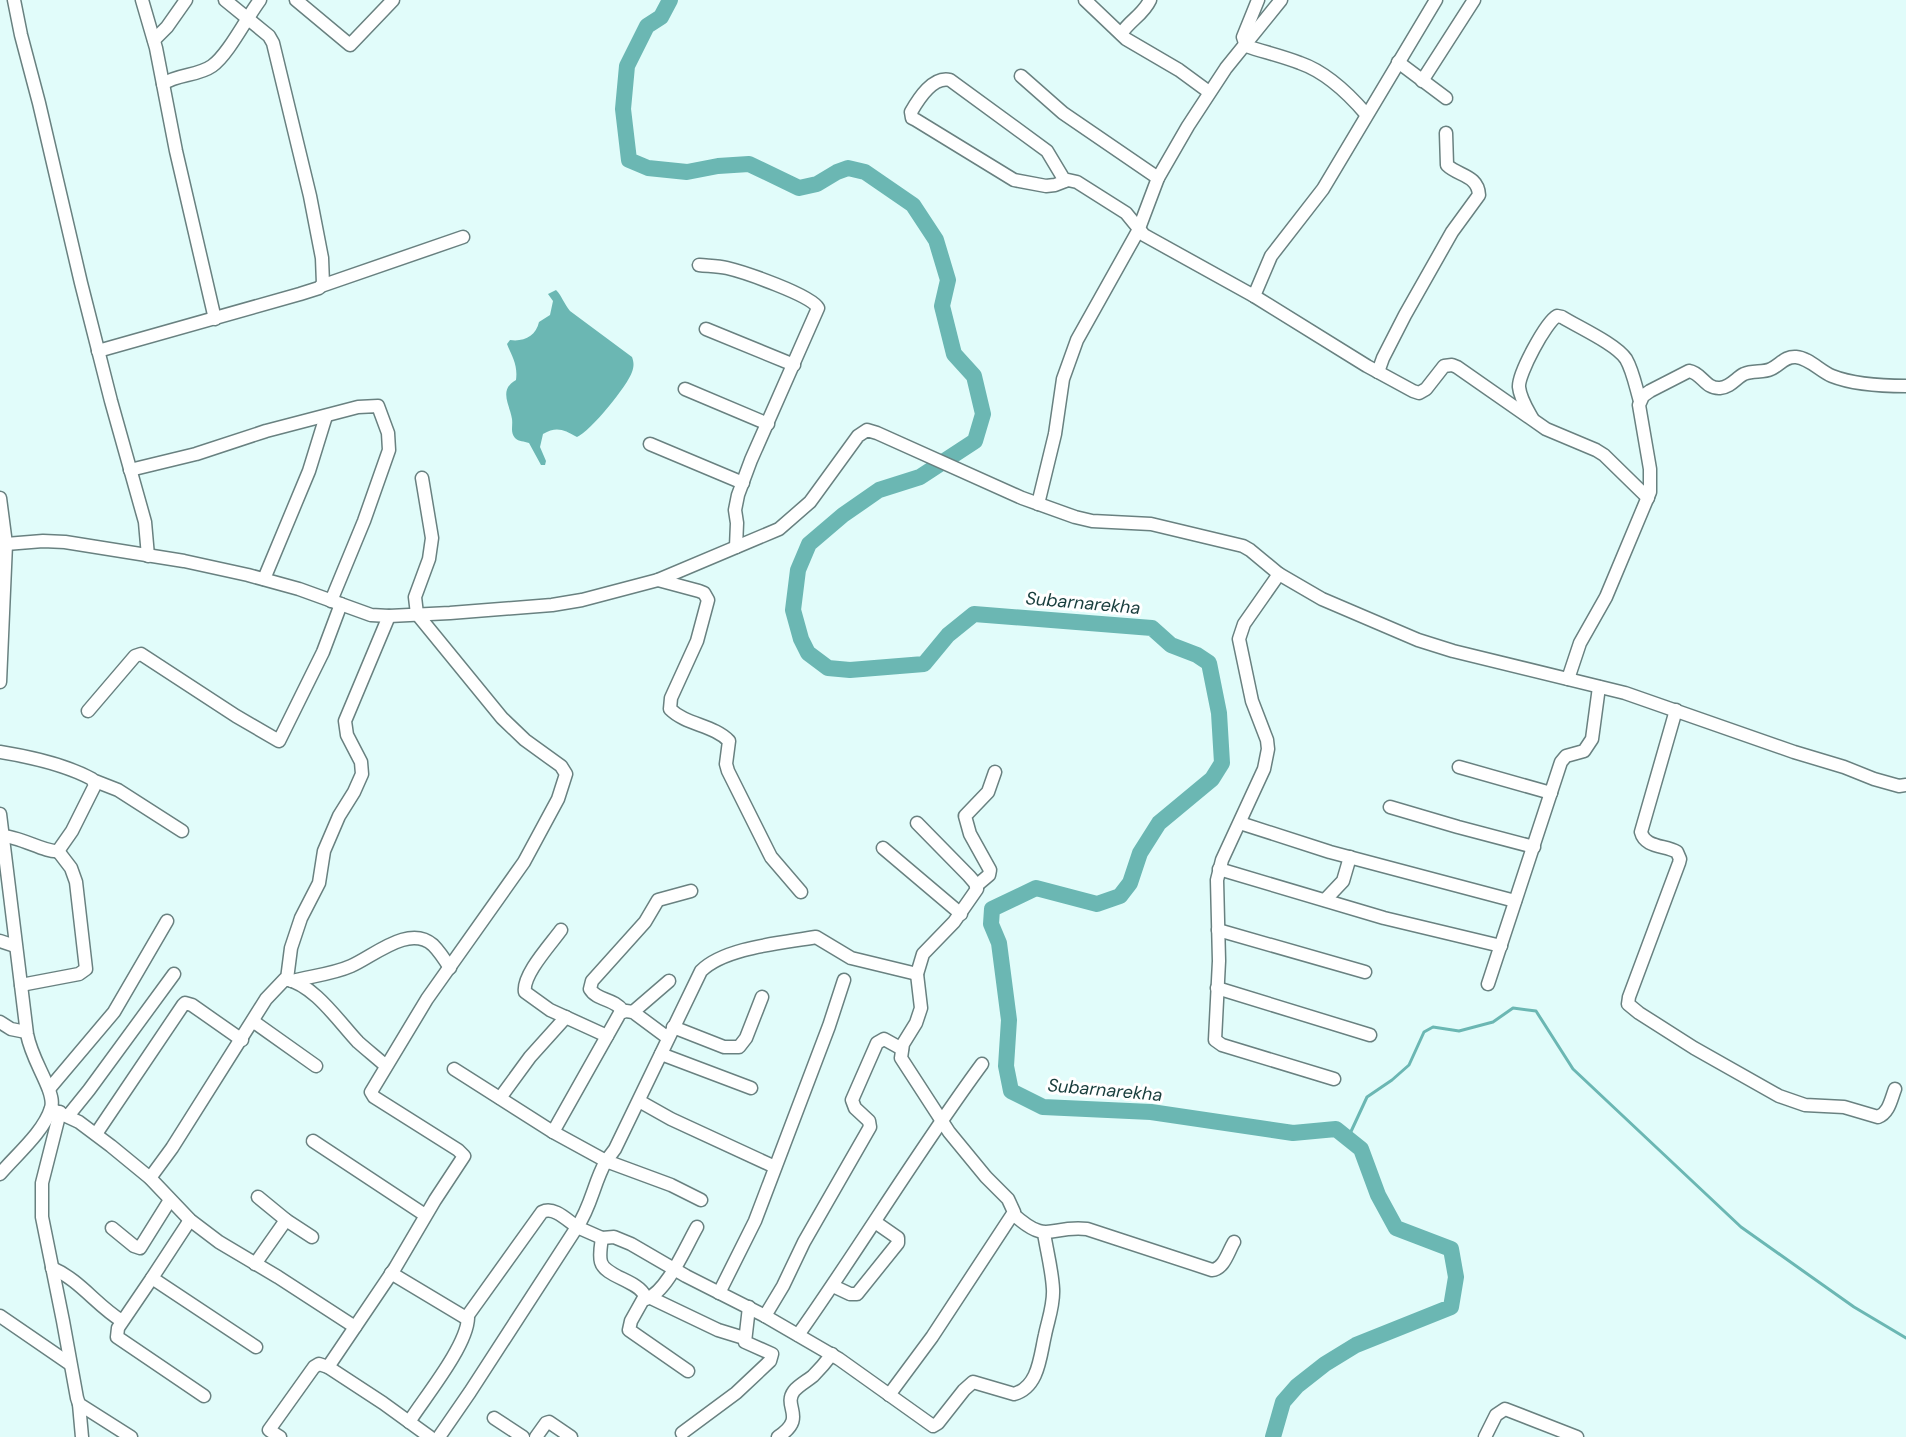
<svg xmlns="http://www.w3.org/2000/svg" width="1906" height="1437" font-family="'DM Sans',sans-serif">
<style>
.water{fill:#6bb7b3}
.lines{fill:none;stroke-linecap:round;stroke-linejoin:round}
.stream{stroke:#6bb7b3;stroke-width:3}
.river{stroke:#6bb7b3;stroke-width:16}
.minor-casing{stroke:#698180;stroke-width:15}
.minor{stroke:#fff;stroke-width:12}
.labels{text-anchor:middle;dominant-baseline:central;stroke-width:6;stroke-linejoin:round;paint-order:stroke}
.water-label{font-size:18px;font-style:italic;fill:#183d3c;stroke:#fff}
</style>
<rect width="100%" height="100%" fill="#e1fcfa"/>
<path class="water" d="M 556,290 C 562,296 564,304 570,311 L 632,357 C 634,363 634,366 632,372 C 628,385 590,432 577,437 C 564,430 557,426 543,434 L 540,447 L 546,461 L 545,465 L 541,465 L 529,443 C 524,441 519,442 515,438 C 510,432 513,426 512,419 C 510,405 498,390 516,380 C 518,364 512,357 507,344 L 510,340 C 524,342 536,336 539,322 L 550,315 L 553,301 L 548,294 Z"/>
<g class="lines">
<path class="stream" d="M 1348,1138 L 1367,1097 L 1392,1080 L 1409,1065 L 1424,1032 L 1433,1027 L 1459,1031 L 1493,1022 L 1513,1008 L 1536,1011 L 1573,1069 L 1741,1227 L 1854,1307 L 1906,1338"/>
<path class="river" d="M 670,0 L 661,17 L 647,26 L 627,66 L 623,109 L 629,160 L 648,168 L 687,172 L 718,166 L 749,164 L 799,188 L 817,184 L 837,172 L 848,168 L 865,172 L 913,205 L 936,240 L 948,280 L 942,306 L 954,354 L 974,376 L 983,414 L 975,441 L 920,477 L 879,490 L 843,515 L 809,544 L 798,570 L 793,610 L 801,639 L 808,653 L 828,668 L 850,670 L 924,664 L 948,635 L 974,614 L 1152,628 L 1171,645 L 1197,655 L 1209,663 L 1219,713 L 1222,763 L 1212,779 L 1159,823 L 1140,853 L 1130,883 L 1120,896 L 1097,904 L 1036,888 L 992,909 L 991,924 L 999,943 L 1009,1020 L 1006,1066 L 1011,1091 L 1043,1107 L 1151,1112 L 1293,1133 L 1336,1129 L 1361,1149 L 1378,1195 L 1396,1228 L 1451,1249 L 1456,1277 L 1451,1307 L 1356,1345 L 1325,1364 L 1297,1386 L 1283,1402 L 1273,1437"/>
<g class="minor-casing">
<g id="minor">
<path d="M 14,0 L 21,35 L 39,103 L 81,283 L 111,401 L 145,522 L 148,556"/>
<path d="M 142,0 L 156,48 L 176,151 L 215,319"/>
<path d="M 296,0 L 350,45 L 393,0"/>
<path d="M 1085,0 L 1126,39 L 1179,70 L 1209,92"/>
<path d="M 1258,0 L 1243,37 L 1246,46 C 1264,52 1282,56 1300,63 C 1326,72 1348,93 1366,114"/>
<path d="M 1121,34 C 1130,20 1143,15 1150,0"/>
<path d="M 154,40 L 167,27 L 186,0"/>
<path d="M 1398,62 L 1446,98"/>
<path d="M 1021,76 L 1063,113 L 1158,178"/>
<path d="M 1422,81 L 1474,0"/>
<path d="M 163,84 C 177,74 198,76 212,66 C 228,55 247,17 260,0"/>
<path d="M 1065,181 L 1047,151 L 950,80 C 933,76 919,98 911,112 L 912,118 L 916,120 L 1014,180 L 1046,186 L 1055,185 L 1068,180 L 1077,182 L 1126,213 L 1144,235 L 1254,296 L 1367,366 L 1413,391 L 1419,393 L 1426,389 L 1444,366 L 1452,365 L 1457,367 L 1546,429 L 1596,450 L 1604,455 L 1648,498"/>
<path d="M 699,265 C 708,266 718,266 727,268 C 744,272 811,295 818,308 L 751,460 L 738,495 L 735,510 L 737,523 L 736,547"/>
<path d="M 321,286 L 463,237"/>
<path d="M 1254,296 L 1271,256 L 1323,189 L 1436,0"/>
<path d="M 706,329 L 794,365"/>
<path d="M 98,351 L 300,294 L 319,288 L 323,284 L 322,258 L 310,196 L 273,43 L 269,36 L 225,0"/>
<path d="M 1378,372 L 1383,358 L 1405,315 L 1452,232 L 1479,195 C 1478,175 1458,176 1447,165 L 1446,133"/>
<path d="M 685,389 L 768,424"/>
<path d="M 1532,418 C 1527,409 1520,398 1519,387 C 1518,374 1546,322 1557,316 L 1562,317 C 1578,327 1616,344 1626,359 C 1633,371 1636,388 1640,401"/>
<path d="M 650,444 L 743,483"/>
<path d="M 130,470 L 196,454 L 266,431 L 358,407 L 378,406 L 388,433 L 389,450 L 364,521 L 331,601"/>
<path d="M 0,498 L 6,544 L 0,682"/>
<path d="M 1038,504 L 1055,434 L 1063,379 L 1077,340 L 1138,231 L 1158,178 L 1188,126 L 1226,68 L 1281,0"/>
<path d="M 6,544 L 43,541 L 65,542 L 184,561 L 248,575 L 299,589 L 371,615 L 389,616 L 450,613 L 552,605 L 582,600 L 658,580 L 779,529 L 810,502 L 858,436 L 867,430 L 877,433 L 1022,498 L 1075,517 L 1092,521 L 1151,524 L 1243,546 L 1250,550 L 1279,574 L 1322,599 L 1418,640 L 1453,651 L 1625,693 L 1794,752 L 1844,767 L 1874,779 L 1899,786 L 1906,785"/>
<path d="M 1279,574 L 1244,624 L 1239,639 L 1252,701 L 1267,740 L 1268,749 L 1264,769 L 1222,860 L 1217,880 L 1219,961 L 1215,1040 L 1222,1045 L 1334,1079"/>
<path d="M 264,579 L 309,471 L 326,416"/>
<path d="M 658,580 L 699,591 L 704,593 L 708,600 L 697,641 L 671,698 L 670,709 C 686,725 714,725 729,741 L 726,764 L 728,771 L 771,857 L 801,892"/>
<path d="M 1568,679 L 1580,643 L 1606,597 L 1650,492 L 1650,469 L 1639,405 L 1643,396 L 1650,391 L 1689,371 C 1702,373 1705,389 1720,388 C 1731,387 1736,378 1744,374 C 1753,370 1763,373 1771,369 C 1780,365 1785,356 1796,357 C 1809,358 1820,371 1832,376 C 1852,384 1884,386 1906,386"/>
<path d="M 1676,710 L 1641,832 C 1645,848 1665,845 1677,852 L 1680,859 L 1679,863 L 1629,997 L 1628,1004 L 1639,1013 L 1694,1048 L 1779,1096 L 1805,1105 L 1844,1107 L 1878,1117 C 1889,1113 1891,1099 1895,1089"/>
<path d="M 88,711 L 135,656 L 141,654 L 236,716 L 279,741 L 323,652 L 341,604"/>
<path d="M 0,752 C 31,757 64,764 92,779 L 95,785 L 72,831 L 58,851 C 46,853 19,836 2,836"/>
<path d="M 1459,767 L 1551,793"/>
<path d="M 95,781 L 118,790 L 182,831"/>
<path d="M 1390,807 L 1458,827 L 1534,847"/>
<path d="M 0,814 L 27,1034 C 31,1055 42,1071 49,1090 C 51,1096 53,1102 51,1108 C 44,1132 15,1156 0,1174"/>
<path d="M 1240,823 L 1330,852 L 1515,901"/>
<path d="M 883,848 L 961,914"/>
<path d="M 1219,869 L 1384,918 L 1501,946"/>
<path d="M 976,886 L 989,875 L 990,870 L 970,834 L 965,816 L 988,792 L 995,772"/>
<path d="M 1325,900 L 1343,881 L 1350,857"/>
<path d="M 561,930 C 551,944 522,975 525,992 L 550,1010 L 607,1036"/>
<path d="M 1218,930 L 1365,972"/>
<path d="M 0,941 L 15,946"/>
<path d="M 287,979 L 291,948 L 301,918 L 319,883 L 324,851 L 339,816 L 354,792 L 362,774 L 361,762 L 347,735 L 345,721 L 389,616"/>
<path d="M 292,981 C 312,976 333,974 351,966 C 374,956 409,924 433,945 C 440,952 445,960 450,968"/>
<path d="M 1488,984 L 1561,762 L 1566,756 L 1584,751 L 1592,739 L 1599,687"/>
<path d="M 21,985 L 79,974 L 86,969 L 76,882 L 71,868 L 58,851"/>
<path d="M 1217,988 L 1370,1035"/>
<path d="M 623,1011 C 614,998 597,1001 590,989 L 592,981 L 645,922 L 658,900 L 691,891"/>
<path d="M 633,1012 L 669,981"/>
<path d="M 0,1022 L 11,1029 L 26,1032"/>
<path d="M 254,1022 L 316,1066"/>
<path d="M 673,1027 L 724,1047 L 739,1047 L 746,1038 L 762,997"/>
<path d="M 661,1054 L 751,1088"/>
<path d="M 454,1069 L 553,1132 L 606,1161 C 594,1182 591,1207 577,1227 L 602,1238 L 614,1237 L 631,1244 L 686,1276 L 765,1316 L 839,1359 L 933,1426 L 938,1423 L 964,1390 L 973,1382 L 1014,1394 C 1039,1387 1040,1356 1045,1335 C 1048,1320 1054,1305 1053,1289 C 1052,1270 1047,1252 1044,1233"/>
<path d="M 49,1089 L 114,1012 L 167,921"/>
<path d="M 500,1098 L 530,1057 L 566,1017"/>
<path d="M 639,1101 L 671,1119 L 775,1167"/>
<path d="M 51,1109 L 79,1122 L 111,1146 L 150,1178 L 190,1220 L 219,1242 L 278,1277 L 355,1327"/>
<path d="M 60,1112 L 42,1183 L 42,1217 L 63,1321 L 77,1398 L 79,1404 L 131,1437"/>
<path d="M 68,1116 L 89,1090 L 174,974"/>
<path d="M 553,1132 L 620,1013 L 626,1011 L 633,1012 L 668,1038"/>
<path d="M 96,1134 L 183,1005 L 185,1003 L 192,1005 L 242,1040"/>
<path d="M 313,1141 L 425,1215"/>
<path d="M 150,1178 L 172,1148 L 266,999 L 285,979 C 314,984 339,1022 358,1042 C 367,1050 377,1058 386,1066"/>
<path d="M 701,1200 L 671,1185 L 606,1161 L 615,1149 L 701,971 C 725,947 783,943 816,937 L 851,958 L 917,974"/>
<path d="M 1013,1214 C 1049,1246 1048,1225 1087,1229 L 1212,1270 C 1224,1269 1228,1252 1234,1242"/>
<path d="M 190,1220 L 152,1278 L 256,1347"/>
<path d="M 286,1220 L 312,1237"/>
<path d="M 112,1228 L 134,1246 L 140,1248 L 170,1200"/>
<path d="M 602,1238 C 601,1245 599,1255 601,1262 C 605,1277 638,1280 645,1296 L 631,1321 L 629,1330 L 688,1371"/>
<path d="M 255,1264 L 286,1220 L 258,1197"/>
<path d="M 52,1268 C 80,1280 97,1306 122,1321"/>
<path d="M 391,1273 L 466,1318 L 542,1212 C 554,1206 567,1220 577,1227 L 470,1392 L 439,1437"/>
<path d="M 152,1278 L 118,1328 L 117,1337 L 204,1396"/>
<path d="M 833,1286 L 850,1294 L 857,1294 L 898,1243 L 898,1238 L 875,1222"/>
<path d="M 719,1293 L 755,1221 L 829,1026 L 844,980"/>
<path d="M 651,1298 L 718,1330 L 744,1338"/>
<path d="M 646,1299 C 667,1292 686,1246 697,1227"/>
<path d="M 0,1316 L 70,1364"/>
<path d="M 765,1316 L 783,1286 L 804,1242 L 870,1127 L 869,1121 L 855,1108 L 852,1100 L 877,1043 L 884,1039 L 902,1049"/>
<path d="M 798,1335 C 861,1246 917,1152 982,1064"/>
<path d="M 328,1367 L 395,1268 L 435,1200 L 464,1156 L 458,1150 L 374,1097 L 371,1092 L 427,999 L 524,862 L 558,799 L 566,774 L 561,766 L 525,740 L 502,718 L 417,614 L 415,597 L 429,559 L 432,538 L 422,478"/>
<path d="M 889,1395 L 932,1337 L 1014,1212 L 1008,1199 L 986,1177 L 949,1132 L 901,1058 L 903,1044 L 916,1023 L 921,1008 L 917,974 L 923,954 L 954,922 L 977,889 L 975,883 L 969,876 L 917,823"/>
<path d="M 79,1404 L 82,1437"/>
<path d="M 494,1418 L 523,1437"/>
<path d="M 409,1422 C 425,1397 467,1346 468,1318"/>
<path d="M 682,1433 L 736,1393 L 770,1361 L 772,1354 L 745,1342 L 749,1307"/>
<path d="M 280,1437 L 269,1430 L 314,1367 L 319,1364 L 328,1367 L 383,1403 L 430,1437"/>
<path d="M 536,1437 L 546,1423 L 549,1422 L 571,1437"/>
<path d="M 778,1437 C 808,1417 782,1407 794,1391 C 799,1385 807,1381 813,1376 C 820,1369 826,1362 832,1354"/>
<path d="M 1485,1437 L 1496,1415 L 1505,1409 L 1577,1437"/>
</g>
</g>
<use href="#minor" class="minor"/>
</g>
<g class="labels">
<g class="water-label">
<text transform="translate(1083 603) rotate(5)">Subarnarekha</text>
<text transform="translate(1105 1090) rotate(5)">Subarnarekha</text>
</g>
</g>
</svg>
